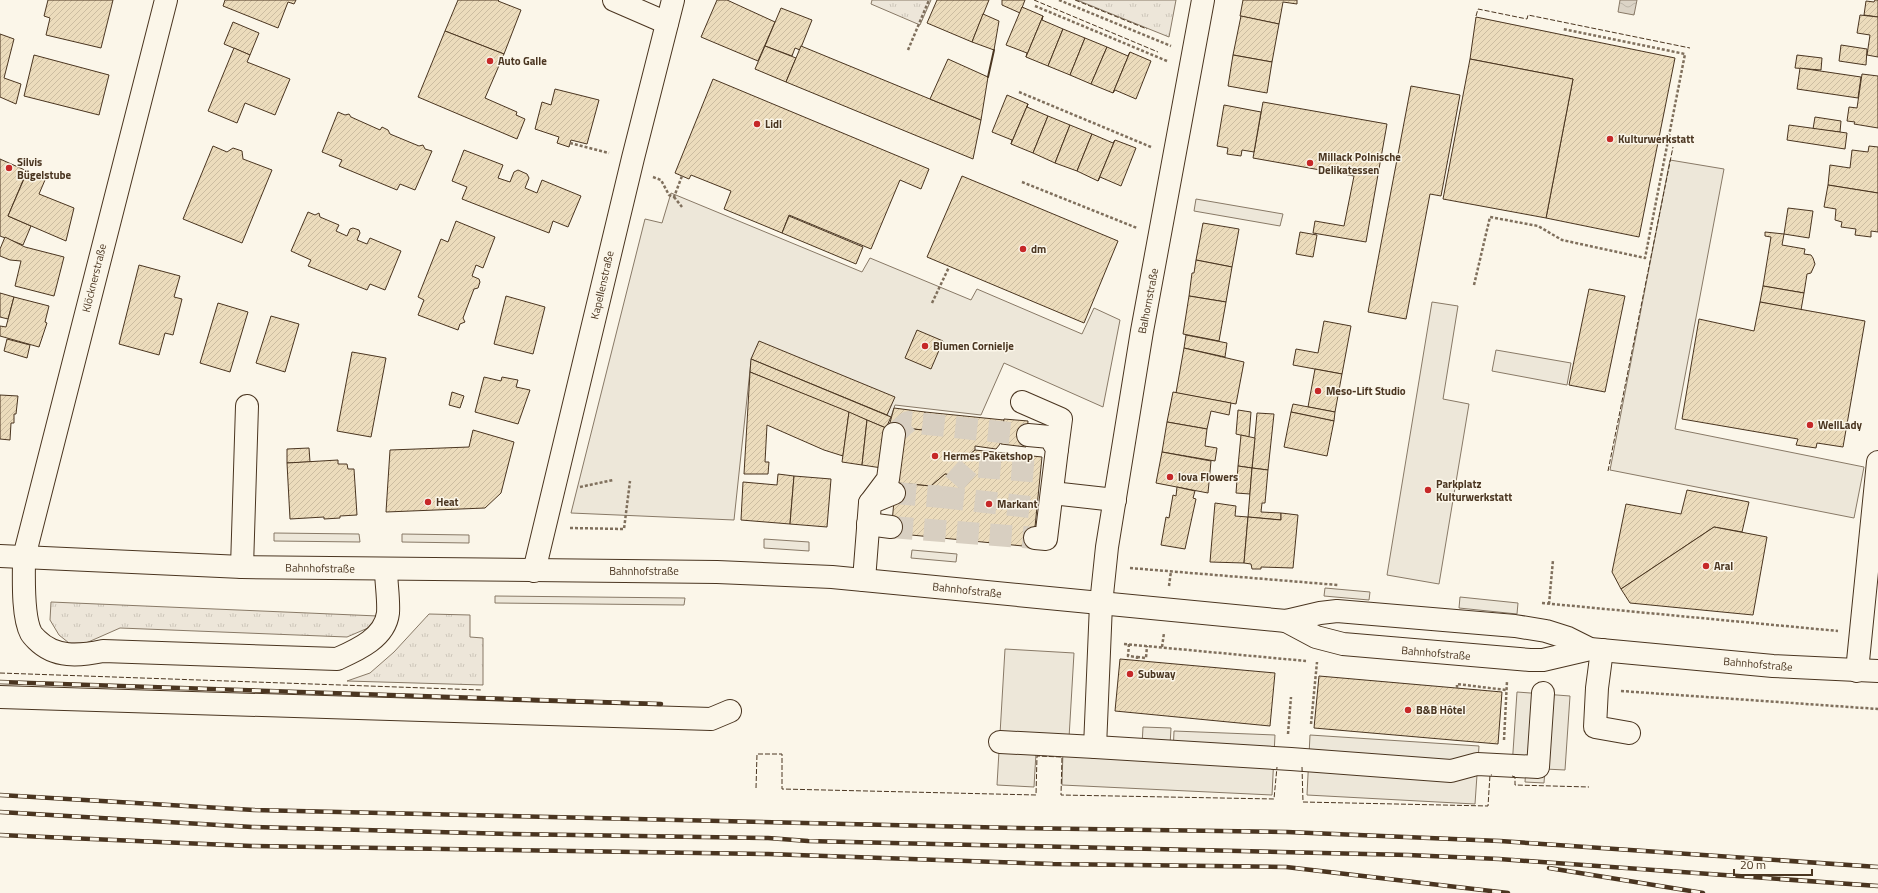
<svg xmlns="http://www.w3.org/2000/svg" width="1878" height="893" font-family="'Titillium Web',sans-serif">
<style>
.grass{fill:url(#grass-tufts);stroke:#887966}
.parking{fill:#ede7d9;stroke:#887966}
.water{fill:url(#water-waves);stroke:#887966}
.building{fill:url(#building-hatch);stroke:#4a3520}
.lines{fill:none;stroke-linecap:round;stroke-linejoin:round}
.minor-tunnel{stroke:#d8cfc1;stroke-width:22;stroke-dasharray:22 11;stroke-linecap:butt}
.minor-casing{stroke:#4a3520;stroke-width:24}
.major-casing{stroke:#4a3520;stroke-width:24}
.path{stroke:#7f6f5c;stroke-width:2.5;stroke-dasharray:3 2;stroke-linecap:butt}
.minor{stroke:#fbf6e9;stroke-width:22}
.major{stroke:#fbf6e9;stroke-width:22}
.rail-casing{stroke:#4a3520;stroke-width:4.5}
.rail{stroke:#fbf6e9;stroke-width:3;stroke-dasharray:9;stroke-linecap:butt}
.fence{stroke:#4a3520;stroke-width:1;stroke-dasharray:5 2;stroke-linecap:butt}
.wall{stroke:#4a3520;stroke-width:2}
.poi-dot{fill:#c62828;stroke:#fbf6e9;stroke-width:1.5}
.labels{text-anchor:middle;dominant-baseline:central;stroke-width:3;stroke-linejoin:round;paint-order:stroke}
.poi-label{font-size:11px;font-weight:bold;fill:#4a3520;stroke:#fbf6e9;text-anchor:start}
.street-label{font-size:11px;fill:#4a3520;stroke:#fbf6e9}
</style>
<defs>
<pattern id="grass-tufts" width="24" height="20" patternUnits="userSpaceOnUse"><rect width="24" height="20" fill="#ede6d9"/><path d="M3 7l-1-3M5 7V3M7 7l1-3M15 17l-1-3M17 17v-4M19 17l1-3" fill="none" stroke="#cdc6ba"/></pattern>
<pattern id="water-waves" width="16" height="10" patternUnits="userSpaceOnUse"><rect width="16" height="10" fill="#dcd4c6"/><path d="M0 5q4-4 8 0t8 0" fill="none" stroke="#beb7aa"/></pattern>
<pattern id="building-hatch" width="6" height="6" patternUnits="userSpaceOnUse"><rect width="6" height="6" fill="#ecdcbc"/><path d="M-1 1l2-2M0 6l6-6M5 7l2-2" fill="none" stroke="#ccbda1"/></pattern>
</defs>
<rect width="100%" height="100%" fill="#fbf6e9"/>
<g class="grass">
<path d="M 872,0 L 931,0 L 920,25 L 871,4 Z"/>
<path d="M 1077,0 L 1176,0 L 1169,37 Z"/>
<path d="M 51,602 L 378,616 L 368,628 L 347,637 L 120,628 L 86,643 L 69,643 L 59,635 L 50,620 Z"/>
<path d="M 429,614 L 470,615 L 470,637 L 483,638 L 483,685 L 347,681 L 370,673 L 394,652 Z"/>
</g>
<g class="parking">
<path d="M 1670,160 L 1724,169 L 1675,429 L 1864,467 L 1854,518 L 1610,470 Z"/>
<path d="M 671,193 L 862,272 L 870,258 L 971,300 L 977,289 L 1082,334 L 1094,308 L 1120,320 L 1103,407 L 1004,363 L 981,415 L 895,405 L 891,417 L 751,361 L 734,520 L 571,513 L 645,219 L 662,223 Z"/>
<path d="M 1196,199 L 1283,214 L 1280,226 L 1194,211 Z"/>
<path d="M 1432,302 L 1458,306 L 1443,399 L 1469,404 L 1439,584 L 1387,575 Z"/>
<path d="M 1496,350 L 1571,363 L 1567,385 L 1492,371 Z"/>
<path d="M 274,533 L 359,534 L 360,542 L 274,541 Z"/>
<path d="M 402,534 L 469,535 L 469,543 L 402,542 Z"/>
<path d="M 764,539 L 809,542 L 809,551 L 764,548 Z"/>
<path d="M 912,550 L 957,554 L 956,562 L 911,558 Z"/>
<path d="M 1325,588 L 1370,592 L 1369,600 L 1324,596 Z"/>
<path d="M 495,596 L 685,598 L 684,605 L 495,603 Z"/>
<path d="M 1460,597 L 1518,603 L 1517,614 L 1459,608 Z"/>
<path d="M 1005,649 L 1074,653 L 1069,738 L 1037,736 L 1034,787 L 997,785 Z"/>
<path d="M 1517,692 L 1570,696 L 1565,770 L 1545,769 L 1544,783 L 1525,782 L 1526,768 L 1512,767 Z"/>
<path d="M 1143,727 L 1171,728 L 1170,746 L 1142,745 Z"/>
<path d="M 1174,731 L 1275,735 L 1272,795 L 1062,785 L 1063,750 L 1173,755 Z"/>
<path d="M 1310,735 L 1479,746 L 1475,804 L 1307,795 Z"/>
</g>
<path class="water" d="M 1620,0 L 1637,0 L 1634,15 L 1618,12 Z"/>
<g class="building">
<path d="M 48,0 L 113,0 L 101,48 L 46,35 L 50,18 L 44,16 Z"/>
<path d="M 225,0 L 296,0 L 294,4 L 288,2 L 278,28 L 223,6 Z"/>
<path d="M 458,0 L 499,0 L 498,1 L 521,10 L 504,54 L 445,31 Z"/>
<path d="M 717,0 L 727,0 L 775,22 L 758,61 L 701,37 Z"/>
<path d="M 937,0 L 989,0 L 972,42 L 927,23 Z"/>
<path d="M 1002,0 L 1025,0 L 1020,13 L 1002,5 Z"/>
<path d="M 1243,0 L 1297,0 L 1297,4 L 1283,2 L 1279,24 L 1240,16 Z"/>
<path d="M 1875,0 L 1878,0 L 1878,17 L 1864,15 L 1866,1 L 1874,2 Z"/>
<path d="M 1022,7 L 1043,16 L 1026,57 L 1027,53 L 1006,45 Z"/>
<path d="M 781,8 L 812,20 L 800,50 L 795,48 L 792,56 L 765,46 Z"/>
<path d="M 983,14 L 999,21 L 994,50 L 972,42 Z"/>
<path d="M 1860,15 L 1878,17 L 1878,57 L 1867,55 L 1870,35 L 1857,33 Z"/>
<path d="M 1043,16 L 1042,20 L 1063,29 L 1048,66 L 1026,57 Z"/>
<path d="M 1241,16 L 1279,24 L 1272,62 L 1233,55 Z"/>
<path d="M 1476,17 L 1675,58 L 1639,237 L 1546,218 L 1573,79 L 1470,59 Z"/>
<path d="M 233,22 L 259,33 L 250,55 L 224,44 Z"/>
<path d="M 1063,29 L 1085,38 L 1070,75 L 1048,66 Z"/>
<path d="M 445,31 L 504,54 L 485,98 L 517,112 L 516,115 L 525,119 L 517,139 L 418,97 Z"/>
<path d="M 0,34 L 14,39 L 4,78 L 21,84 L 16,104 L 0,97 Z"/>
<path d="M 1085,38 L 1107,47 L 1091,84 L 1070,75 Z"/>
<path d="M 1841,45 L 1867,49 L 1866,65 L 1839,61 Z"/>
<path d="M 765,46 L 796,58 L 786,82 L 755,69 Z"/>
<path d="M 801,46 L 981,120 L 973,159 L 786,82 Z"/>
<path d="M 1107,47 L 1128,56 L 1130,52 L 1113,93 L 1091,84 Z"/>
<path d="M 234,48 L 250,55 L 247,62 L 290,79 L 275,115 L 245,103 L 237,123 L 208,111 Z"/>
<path d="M 1130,52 L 1151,61 L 1136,99 L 1115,90 L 1113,93 Z"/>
<path d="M 34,55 L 109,75 L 99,115 L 24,96 Z"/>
<path d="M 1233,55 L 1272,62 L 1267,93 L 1228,86 Z"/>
<path d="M 1797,55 L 1822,58 L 1821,70 L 1795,68 Z"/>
<path d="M 948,59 L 988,77 L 981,120 L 930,99 Z"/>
<path d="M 1470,59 L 1573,79 L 1546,218 L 1443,199 Z"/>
<path d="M 1800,68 L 1861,77 L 1858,98 L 1797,89 Z"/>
<path d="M 1862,74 L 1878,76 L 1878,128 L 1854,124 L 1855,122 L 1847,121 L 1849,107 L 1857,108 Z"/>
<path d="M 713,79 L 929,169 L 921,189 L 900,180 L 871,249 L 789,215 L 782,233 L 724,209 L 731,191 L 691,175 L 689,179 L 675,173 Z"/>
<path d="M 1411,86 L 1460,95 L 1441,196 L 1430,194 L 1406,319 L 1368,312 Z"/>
<path d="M 555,89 L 599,100 L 587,144 L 571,140 L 569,147 L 557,143 L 559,137 L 535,129 L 542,102 L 551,105 Z"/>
<path d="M 1007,95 L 1028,104 L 1011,144 L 1012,140 L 992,132 Z"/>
<path d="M 1263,102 L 1387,124 L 1366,242 L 1313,233 L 1315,221 L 1344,226 L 1354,176 L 1253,158 Z"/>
<path d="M 1028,104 L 1027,107 L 1048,116 L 1033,153 L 1011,144 Z"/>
<path d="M 1224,105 L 1261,112 L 1254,152 L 1242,150 L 1241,156 L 1227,154 L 1228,148 L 1217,146 Z"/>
<path d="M 338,112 L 345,115 L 349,114 L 351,117 L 380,130 L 382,127 L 388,130 L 390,134 L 419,146 L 423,145 L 425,149 L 432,151 L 415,190 L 400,184 L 397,190 L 339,166 L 342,160 L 322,152 Z"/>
<path d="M 1048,116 L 1070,125 L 1055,163 L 1033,153 Z"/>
<path d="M 1815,117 L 1841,121 L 1840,132 L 1813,129 Z"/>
<path d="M 1070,125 L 1092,134 L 1077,171 L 1055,163 Z"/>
<path d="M 1789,125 L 1847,133 L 1845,149 L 1787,140 Z"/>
<path d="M 1092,134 L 1113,143 L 1115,140 L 1098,181 L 1077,171 Z"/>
<path d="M 1115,140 L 1136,148 L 1121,186 L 1100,177 L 1098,181 Z"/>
<path d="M 213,146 L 227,152 L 233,148 L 242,151 L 243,159 L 272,170 L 242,243 L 183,219 Z"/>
<path d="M 1869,146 L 1878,147 L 1878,193 L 1828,185 L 1830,165 L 1850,168 L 1852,150 L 1868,152 Z"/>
<path d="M 464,150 L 503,165 L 498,178 L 510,182 L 514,172 L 518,170 L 527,174 L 529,178 L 525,188 L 537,193 L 542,180 L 581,196 L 568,227 L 553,221 L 549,233 L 462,199 L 467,187 L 452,181 Z"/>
<path d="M 0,159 L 27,171 L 8,216 L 31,226 L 23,245 L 0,236 Z"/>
<path d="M 27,172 L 45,180 L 39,194 L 74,208 L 66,241 L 8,216 Z"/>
<path d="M 962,176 L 1118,241 L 1084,323 L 927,257 Z"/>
<path d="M 1828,185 L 1878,193 L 1878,232 L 1871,231 L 1871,237 L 1855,235 L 1856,229 L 1841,227 L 1842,222 L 1835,220 L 1836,209 L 1824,207 Z"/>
<path d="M 1788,208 L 1813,211 L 1809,238 L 1784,234 Z"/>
<path d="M 308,212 L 315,215 L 319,213 L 320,217 L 339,225 L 336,231 L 347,236 L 350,229 L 353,228 L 359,230 L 360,233 L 357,240 L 367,244 L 370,238 L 401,251 L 385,290 L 370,284 L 367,290 L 308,266 L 311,260 L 291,251 Z"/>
<path d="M 789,216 L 863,247 L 856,264 L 782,233 Z"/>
<path d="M 456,221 L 495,237 L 483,268 L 476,265 L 472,276 L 479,279 L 480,282 L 478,288 L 474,289 L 463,318 L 465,322 L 460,324 L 458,330 L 418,315 L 424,300 L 418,297 L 441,239 L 448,242 Z"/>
<path d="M 1203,223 L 1239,229 L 1232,267 L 1196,260 Z"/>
<path d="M 1300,232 L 1317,235 L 1313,257 L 1296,254 Z"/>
<path d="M 1765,232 L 1784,234 L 1782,245 L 1805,249 L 1804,254 L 1811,255 L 1813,258 L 1815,264 L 1811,273 L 1807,274 L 1804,293 L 1763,286 L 1771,237 L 1765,236 Z"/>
<path d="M 5,237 L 25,247 L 64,257 L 54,296 L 15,286 L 21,261 L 10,260 L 0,256 L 0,249 Z"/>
<path d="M 1196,260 L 1232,267 L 1226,302 L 1189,296 L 1192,273 L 1194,273 Z"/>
<path d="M 139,265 L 180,276 L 174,297 L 182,299 L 173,335 L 165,333 L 159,355 L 119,344 Z"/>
<path d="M 1763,286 L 1804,293 L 1801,310 L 1760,302 Z"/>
<path d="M 1589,289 L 1625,296 L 1605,392 L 1569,385 Z"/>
<path d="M 0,293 L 14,297 L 8,319 L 0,317 Z"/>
<path d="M 506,296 L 545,307 L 533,354 L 494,344 Z"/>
<path d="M 1189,296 L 1226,302 L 1219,341 L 1183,334 Z"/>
<path d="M 14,297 L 49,306 L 45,322 L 47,323 L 39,347 L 0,336 L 0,326 L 6,327 Z"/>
<path d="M 1760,302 L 1865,321 L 1843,447 L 1817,443 L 1816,448 L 1796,445 L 1798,439 L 1682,419 L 1699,319 L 1754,331 Z"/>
<path d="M 218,303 L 248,312 L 230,372 L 200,363 Z"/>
<path d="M 271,316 L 299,324 L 285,372 L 256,363 Z"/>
<path d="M 1324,321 L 1351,326 L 1342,374 L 1293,365 L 1296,349 L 1318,353 Z"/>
<path d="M 917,330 L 943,341 L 931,369 L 905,358 Z"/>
<path d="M 1186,335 L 1227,343 L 1225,357 L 1184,348 Z"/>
<path d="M 7,339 L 30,345 L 27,358 L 4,351 Z"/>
<path d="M 759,341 L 895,397 L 887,415 L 751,359 Z"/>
<path d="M 1184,348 L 1244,362 L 1236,404 L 1176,393 Z"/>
<path d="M 352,352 L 386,358 L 371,437 L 337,431 Z"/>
<path d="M 751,359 L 891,417 L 886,428 L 750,372 Z"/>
<path d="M 1315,369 L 1342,374 L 1335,412 L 1308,407 Z"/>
<path d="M 750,372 L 849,412 L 843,456 L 824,450 L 767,425 L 765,462 L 769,462 L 768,474 L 744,474 Z"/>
<path d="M 484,377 L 501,381 L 502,377 L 518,380 L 516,387 L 530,390 L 518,424 L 475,412 Z"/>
<path d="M 452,392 L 464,396 L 460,408 L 449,405 Z"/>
<path d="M 1173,392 L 1231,403 L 1229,415 L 1211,411 L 1207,429 L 1167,422 Z"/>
<path d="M 0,395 L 18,396 L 16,414 L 14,414 L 14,423 L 11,423 L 10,440 L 0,439 Z"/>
<path d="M 1293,404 L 1335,412 L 1334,421 L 1291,412 Z"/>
<path d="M 894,408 L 925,412 L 923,430 L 913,429 L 901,439 L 888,430 Z"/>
<path d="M 1238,410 L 1251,412 L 1249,437 L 1236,434 Z"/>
<path d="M 849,412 L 867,420 L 862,465 L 842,462 Z"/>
<path d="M 925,412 L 1004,420 L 1000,444 L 996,449 L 975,446 L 975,450 L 961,462 L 960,467 L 951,475 L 945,474 L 931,486 L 897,483 L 901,439 L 913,429 L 923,430 Z"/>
<path d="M 1291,412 L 1334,421 L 1327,456 L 1284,447 Z"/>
<path d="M 1257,413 L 1274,414 L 1268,470 L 1252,468 Z"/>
<path d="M 1004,419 L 1028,421 L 1026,447 L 1001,444 Z"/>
<path d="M 867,420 L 886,428 L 882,468 L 862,465 Z"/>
<path d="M 1167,422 L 1207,429 L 1205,446 L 1217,448 L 1215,461 L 1162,452 Z"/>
<path d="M 473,430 L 514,442 L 501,493 L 485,508 L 386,512 L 390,450 L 469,447 Z"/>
<path d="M 1241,435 L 1255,438 L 1252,468 L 1238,466 Z"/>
<path d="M 309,448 L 310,462 L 287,463 L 287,449 Z"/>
<path d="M 975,450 L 1042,457 L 1033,547 L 891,533 L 896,480 L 897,483 L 931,486 L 945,474 L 951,475 L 960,467 L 961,462 Z"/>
<path d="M 1162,452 L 1211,461 L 1208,493 L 1156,483 Z"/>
<path d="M 338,460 L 338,464 L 347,464 L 348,469 L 354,469 L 357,515 L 340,516 L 340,518 L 324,519 L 324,517 L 290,519 L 287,463 Z"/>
<path d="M 1238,466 L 1252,468 L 1250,494 L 1236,493 Z"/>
<path d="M 1252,468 L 1268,470 L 1265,503 L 1262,503 L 1261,512 L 1281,513 L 1281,520 L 1248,517 Z"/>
<path d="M 778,474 L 794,476 L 790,524 L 741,520 L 743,482 L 777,485 Z"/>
<path d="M 794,476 L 831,479 L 827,527 L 790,524 Z"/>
<path d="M 1177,487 L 1195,491 L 1193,498 L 1196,499 L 1185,549 L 1161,545 L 1166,517 L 1169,518 L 1173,495 L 1176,496 Z"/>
<path d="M 1687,490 L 1749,502 L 1742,532 L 1714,527 L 1621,589 L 1612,572 L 1626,504 L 1681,514 Z"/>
<path d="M 1215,503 L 1236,506 L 1235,516 L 1248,517 L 1244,563 L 1210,562 Z"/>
<path d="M 1281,513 L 1298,515 L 1293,568 L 1261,567 L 1261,569 L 1252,569 L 1251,564 L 1244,563 L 1248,517 L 1281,520 Z"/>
<path d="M 1714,527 L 1767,537 L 1753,615 L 1630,603 L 1621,589 Z"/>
<path d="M 1120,659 L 1275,673 L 1270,726 L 1115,711 Z"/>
<path d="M 1319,676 L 1502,692 L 1498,744 L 1314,728 Z"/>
</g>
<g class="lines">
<g class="minor-tunnel">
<path d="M 894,434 L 908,422 L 1028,435"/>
<path d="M 894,493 L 942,497 L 969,466 L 1041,472"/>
<path d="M 942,497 L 1038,508"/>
<path d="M 891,527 L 1035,538"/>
</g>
<g class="minor-casing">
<g id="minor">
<path d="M 166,0 L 24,557 C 24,576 22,616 31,633 C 32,635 35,638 37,640 C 55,658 79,656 103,651 L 337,659 C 357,650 385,638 388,613 C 389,599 386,583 386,569"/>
<path d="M 614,0 L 667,23"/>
<path d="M 1203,0 L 1142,331 L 1107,547 L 1101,604 L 1095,747 L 1291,759 L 1451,771 L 1477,764 L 1538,767 L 1543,693"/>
<path d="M 1022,402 L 1061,419 L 1057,449"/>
<path d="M 1028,435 L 1050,437 L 1057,449 L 1046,539 L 1035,538"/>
<path d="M 1052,493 L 1115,500"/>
<path d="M 870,503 L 888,479 L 894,434"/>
<path d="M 868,524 L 891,527"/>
<path d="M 242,567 L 247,406"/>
<path d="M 534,571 L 633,158 L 673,0"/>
<path d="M 864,580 L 870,503 L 894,493"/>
<path d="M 1602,650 L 1597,688 L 1595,727 L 1629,733"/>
<path d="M 1857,671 L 1878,462"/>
<path d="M 0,697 L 711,719 L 730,711"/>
<path d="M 1000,742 L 1095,747"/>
</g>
</g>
<g class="major-casing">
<g id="major">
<path d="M 0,556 L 242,567 L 717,572 L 832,577 L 1286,621 L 1320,613 L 1337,611 L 1515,626 L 1546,631 L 1568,638 L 1590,649 L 1773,666 L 1878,671"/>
<path d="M 1286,621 L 1316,637 L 1343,644 L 1530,660 L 1543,660 L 1590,649"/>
</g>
</g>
<g class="path">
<path d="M 1059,0 L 1171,46"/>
<path d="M 1035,6 L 1167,61"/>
<path d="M 908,50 L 929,0"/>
<path d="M 1019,92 L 1151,147"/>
<path d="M 570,143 L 609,153"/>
<path d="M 653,177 L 661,180 L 669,195 L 674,197 L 682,176"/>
<path d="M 1022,182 L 1137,228"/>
<path d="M 674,197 L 682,207"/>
<path d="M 1474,285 L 1490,217 L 1538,226 L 1562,240 L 1645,258 L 1685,54 L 1563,29"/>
<path d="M 932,303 L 949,267"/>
<path d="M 580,487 L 613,480"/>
<path d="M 570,528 L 624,529 L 630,481"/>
<path d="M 1130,568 L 1338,585"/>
<path d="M 1169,586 L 1171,571"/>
<path d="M 1542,603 L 1838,631"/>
<path d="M 1549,604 L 1553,560"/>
<path d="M 1124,644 L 1306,661"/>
<path d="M 1129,644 L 1128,656 L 1137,657 L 1137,661"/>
<path d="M 1162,647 L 1164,633"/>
<path d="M 1137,657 L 1146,658 L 1147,646"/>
<path d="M 1457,688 L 1457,684 L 1506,690"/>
<path d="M 1621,691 L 1878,709"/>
<path d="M 1311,724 L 1317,662"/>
<path d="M 1288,734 L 1291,697"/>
<path d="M 1504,740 L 1507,681"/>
</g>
<use href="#minor" class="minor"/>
<use href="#major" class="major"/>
<g class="rail-casing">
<g id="rail">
<path d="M 0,682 L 661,704"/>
<path d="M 0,795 L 254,810 L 1016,828 L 1287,832 L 1500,841 L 1878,867"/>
<path d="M 0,812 L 252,827 L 512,834 L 768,838 L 808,841 L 1408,855 L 1499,859 L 1878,886"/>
<path d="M 0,835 L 251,846 L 768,854 L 1053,864 L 1286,867 L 1508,893"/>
<path d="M 1549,868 L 1703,893"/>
</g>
</g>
<use href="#rail" class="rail"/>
<g class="fence">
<path d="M 1034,0 L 1158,52"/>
<path d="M 1075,0 L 1147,29"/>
<path d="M 1476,16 L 1478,9 L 1527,19 L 1528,15 L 1690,48"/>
<path d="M 1608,471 L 1673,147"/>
<path d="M 0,673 L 482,690"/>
<path d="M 1302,767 L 1303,802 L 1488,806 L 1490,775 L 1492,775"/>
<path d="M 1512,776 L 1515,777 L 1515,785 L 1589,787"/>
<path d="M 756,788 L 757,754 L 782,754 L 782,789 L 1036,795 L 1037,756 L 1062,757 L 1061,795 L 1274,799 L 1277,767"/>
</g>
<path class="wall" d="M 988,77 L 994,50"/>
</g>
<g class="poi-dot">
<circle cx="490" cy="61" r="4"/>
<circle cx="757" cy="124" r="4"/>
<circle cx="1610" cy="139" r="4"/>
<circle cx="1310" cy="163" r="4"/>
<circle cx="9" cy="168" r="4"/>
<circle cx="1023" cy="249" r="4"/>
<circle cx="925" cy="346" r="4"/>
<circle cx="1318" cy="391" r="4"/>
<circle cx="1810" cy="425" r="4"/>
<circle cx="935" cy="456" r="4"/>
<circle cx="1170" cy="477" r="4"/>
<circle cx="1428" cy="490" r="4"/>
<circle cx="428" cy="502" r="4"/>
<circle cx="989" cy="504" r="4"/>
<circle cx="1706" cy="566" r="4"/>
<circle cx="1130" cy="674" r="4"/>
<circle cx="1408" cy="710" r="4"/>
</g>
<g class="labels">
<g class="poi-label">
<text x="498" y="61">Auto Galle</text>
<text x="765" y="124">Lidl</text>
<text x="1618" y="139">Kulturwerkstatt</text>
<text x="1318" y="157">Millack Polnische<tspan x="1318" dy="13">Delikatessen</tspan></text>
<text x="17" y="162">Silvis<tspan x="17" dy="13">Bügelstube</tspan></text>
<text x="1031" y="249">dm</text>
<text x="933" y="346">Blumen Cornielje</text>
<text x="1326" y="391">Meso-Lift Studio</text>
<text x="1818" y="425">WellLady</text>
<text x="943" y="456">Hermes Paketshop</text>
<text x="1178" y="477">lova Flowers</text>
<text x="1436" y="484">Parkplatz<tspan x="1436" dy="13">Kulturwerkstatt</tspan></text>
<text x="436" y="502">Heat</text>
<text x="997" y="504">Markant</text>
<text x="1714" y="566">Aral</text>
<text x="1138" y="674">Subway</text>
<text x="1416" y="710">B&amp;B Hôtel</text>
</g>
<g class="street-label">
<text transform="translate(94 278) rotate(-76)">Klöcknerstraße</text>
<text transform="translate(602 285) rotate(-77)">Kapellenstraße</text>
<text transform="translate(1148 301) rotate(-79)">Balhornstraße</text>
<text transform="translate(320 568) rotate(1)">Bahnhofstraße</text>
<text x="644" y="571">Bahnhofstraße</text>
<text transform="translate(967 590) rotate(6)">Bahnhofstraße</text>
<text transform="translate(1436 653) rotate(5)">Bahnhofstraße</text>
<text transform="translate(1758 664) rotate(5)">Bahnhofstraße</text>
</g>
</g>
<path d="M1734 869v6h78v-6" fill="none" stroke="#4a3520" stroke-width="2"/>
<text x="1740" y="869" font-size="12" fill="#4a3520" stroke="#fbf6e9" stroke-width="3" paint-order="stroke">20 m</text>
</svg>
